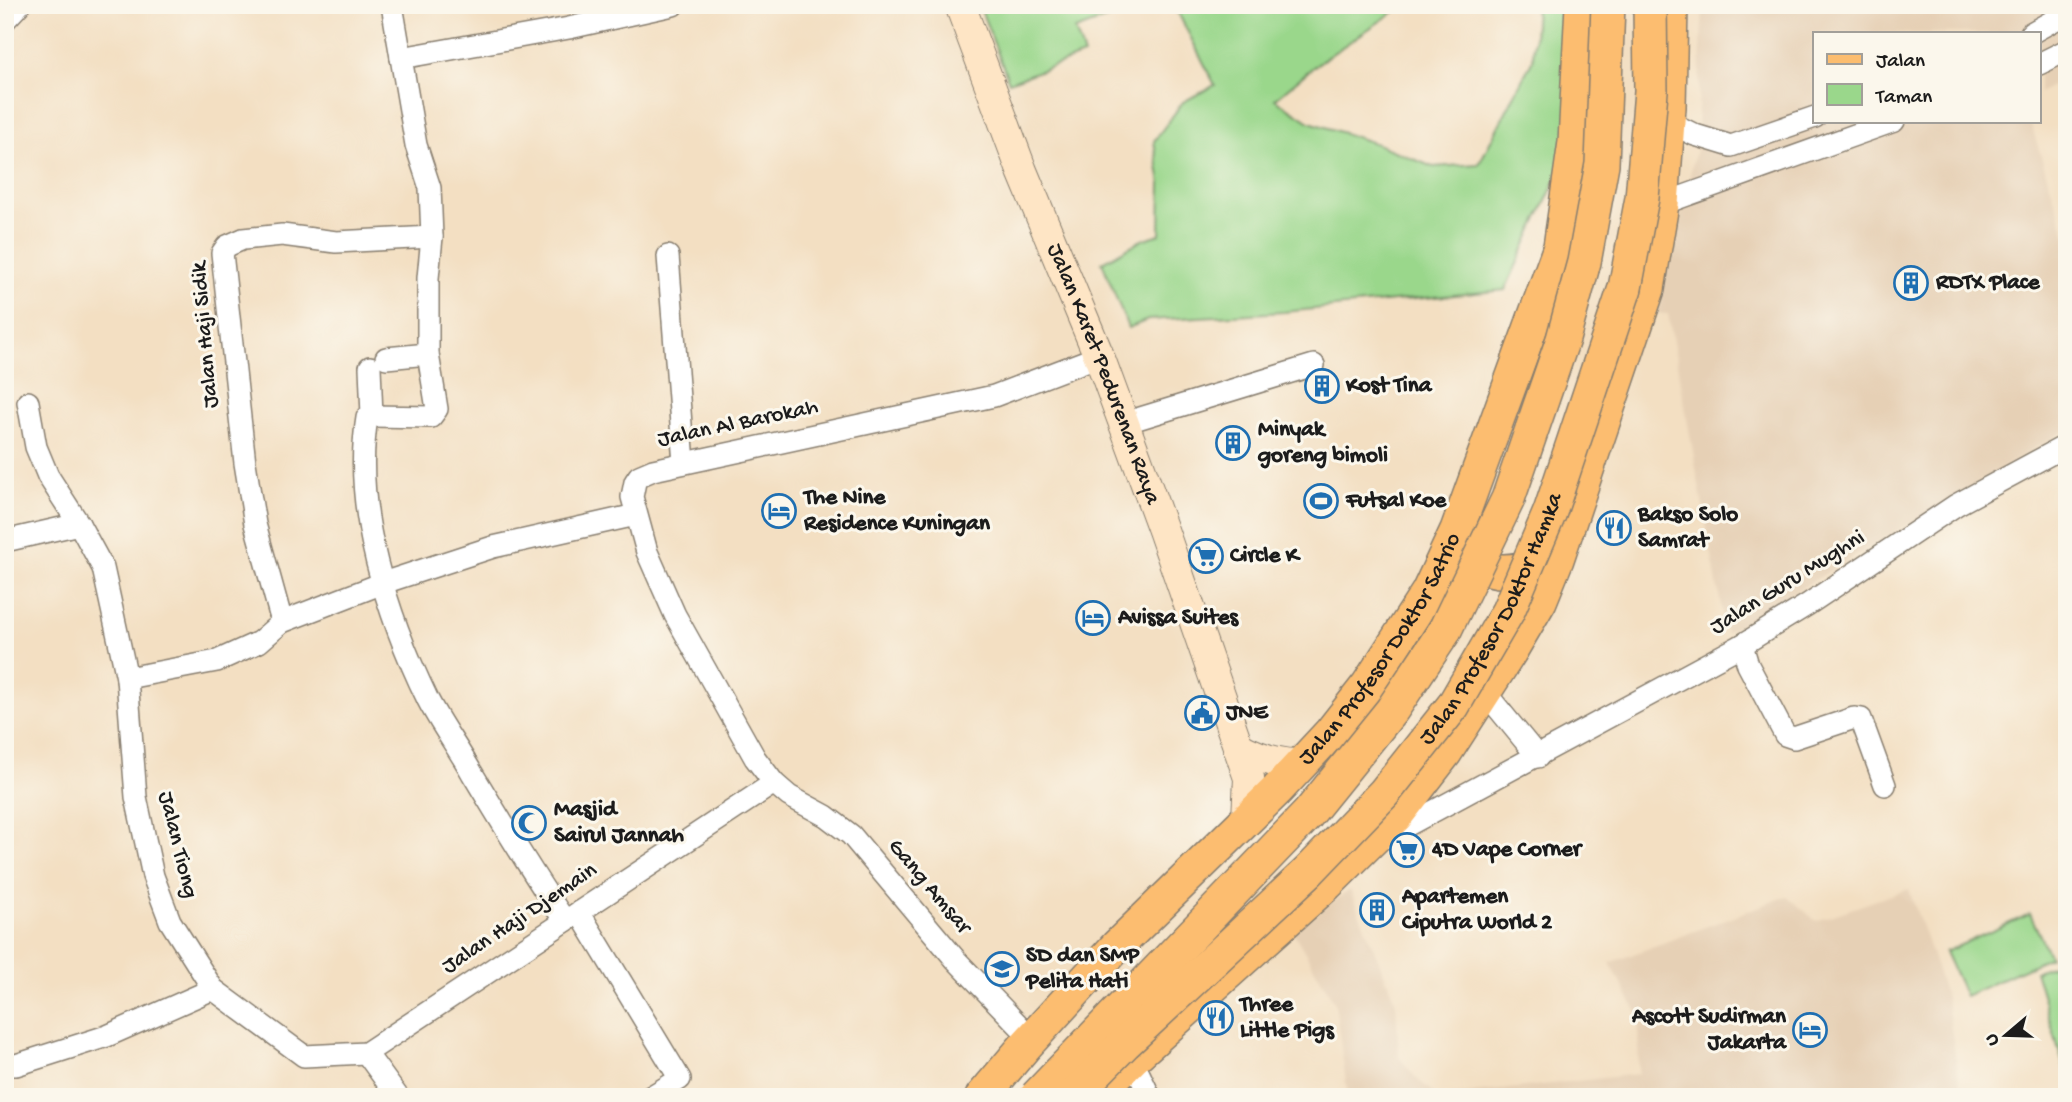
<svg xmlns="http://www.w3.org/2000/svg" width="2072" height="1102" font-family="'Gochi Hand',sans-serif">
<style>
.built{fill:#e6d0b5}
.green{fill:#9ad78b;stroke:#5b7a54;stroke-width:2}
.lines{fill:none;stroke-linecap:round;stroke-linejoin:round}
.street-casing{stroke:#887e6f;stroke-width:24}
.secondary-casing{stroke:#887e6f;stroke-width:32}
.primary-casing{stroke:#887e6f;stroke-width:36}
.street{stroke:#fff;stroke-width:21}
.secondary{stroke:#fee5c5;stroke-width:30}
.primary{stroke:#fcbd6f;stroke-width:33}
.primary-bridge-casing{stroke:#887e6f;stroke-width:36;stroke-linecap:butt}
.primary-bridge{stroke:#fcbd6f;stroke-width:33}
.labels{text-anchor:middle;dominant-baseline:central;stroke-width:6;stroke-linejoin:round;paint-order:stroke}
.poi-label{font-size:23px;font-weight:bold;fill:#1c1c1c;stroke:#fbf7ec;text-anchor:start}
.street-label{font-size:23px;fill:#1c1c1c;stroke:#fbf7ec}
</style>
<rect width="100%" height="100%" fill="#fbf7ec"/>
<filter id="ink" filterUnits="userSpaceOnUse"><feTurbulence type="fractalNoise" baseFrequency=".0143" numOctaves="2"/><feDisplacementMap in="SourceGraphic" scale="14" xChannelSelector="R" yChannelSelector="G"/><feConvolveMatrix kernelMatrix="1 2 1 2 8 2 1 2 1" color-interpolation-filters="sRGB"/></filter>
<filter id="wash" filterUnits="userSpaceOnUse"><feTurbulence type="fractalNoise" baseFrequency=".00686" numOctaves="4" result="noise"/><feDisplacementMap in="SourceGraphic" scale="28" xChannelSelector="R" yChannelSelector="G"/><feGaussianBlur stdDeviation="1.57" result="paint"/><feColorMatrix in="noise" values="0 0 0 0 0 0 0 0 0 0 0 0 0 0 0 0 0 1.4 0 .05"/><feComposite in="paint" operator="in"/></filter>
<g filter="url(#wash)">
<rect width="100%" height="100%" fill="#f3dfc2"/>
<g class="built">
<path d="M 1703,5 L 2067,5 L 2067,77 L 2039,93 L 2039,33 L 1815,33 L 1815,121 L 2030,121 L 2067,239 L 2067,430 L 1726,633 L 1668,314 L 1655,313 L 1696,150 Z"/>
<path d="M 1909,889 L 1946,997 L 1962,1097 L 1348,1097 L 1335,1003 L 1292,930 L 1350,890 L 1396,1003 L 1399,1057 L 1416,1078 L 1438,1097 L 1638,1074 L 1639,1016 L 1610,963 L 1787,896 L 1816,921 Z"/>
</g>
<g class="green">
<path d="M 979,5 L 1144,5 L 1075,30 L 1084,55 L 1009,82 Z"/>
<path d="M 1174,5 L 1404,5 L 1317,64 L 1275,99 L 1310,122 L 1377,144 L 1433,167 L 1479,164 L 1533,59 L 1536,5 L 1582,5 L 1576,136 L 1505,290 L 1284,312 L 1148,320 L 1128,328 L 1102,262 L 1142,240 L 1160,234 L 1161,184 L 1154,141 L 1183,102 L 1215,85 Z"/>
<path d="M 2030,914 L 2050,957 L 1965,996 L 1945,952 Z"/>
<path d="M 2067,961 L 2067,1077 L 2035,971 Z"/>
</g>
</g>
<g filter="url(#ink)">
<g class="lines">
<g class="street-casing">
<g id="street">
<path d="M 5,20 L 19,5"/>
<path d="M 2031,33 L 2067,13"/>
<path d="M 401,58 L 569,28 L 673,5"/>
<path d="M 2039,64 L 2067,50"/>
<path d="M 1670,108 L 1675,125 L 1695,135 L 1731,146 L 1815,117"/>
<path d="M 1662,204 L 1894,121"/>
<path d="M 668,256 L 684,463"/>
<path d="M 386,358 L 428,354"/>
<path d="M 370,367 L 372,416 L 367,418 C 352,509 388,618 428,700 C 441,725 458,748 472,773 C 502,823 532,873 565,921"/>
<path d="M 28,402 L 36,447 L 48,476 L 79,524 L 103,568 L 127,678 L 136,797 L 153,876 L 170,921 L 213,989 L 304,1056 L 366,1053 L 774,783"/>
<path d="M 372,416 L 431,417 L 437,409 L 428,354 L 428,278 L 432,237 L 430,188 L 416,145 L 392,5"/>
<path d="M 1124,423 L 1314,365"/>
<path d="M 5,541 L 79,524"/>
<path d="M 282,622 L 255,524 L 245,463 L 222,253 L 227,246 L 243,239 L 282,235 L 336,242 L 432,237"/>
<path d="M 1742,645 L 1748,665 L 1785,735 L 1794,738 L 1854,718 L 1861,719 L 1885,785"/>
<path d="M 127,678 L 217,661 L 259,642 L 282,622 L 383,583 L 493,547 L 636,515"/>
<path d="M 1484,691 L 1538,757"/>
<path d="M 1384,838 L 1742,645 L 1807,605 L 1956,505 L 2067,445"/>
<path d="M 579,912 L 680,1079 L 650,1097"/>
<path d="M 1032,1039 L 956,960 L 851,835 L 826,816 L 789,796 L 774,783 L 755,758 L 675,615 L 647,552 L 632,497 L 635,482 L 639,476 L 653,470 L 994,396 L 1099,356"/>
<path d="M 366,1053 L 398,1097"/>
<path d="M 1132,1059 L 1150,1097"/>
<path d="M 5,1065 L 16,1065 L 107,1036 L 213,989"/>
</g>
</g>
<g class="secondary-casing">
<g id="secondary">
<path id="s1" d="M 960,5 L 1022,171 L 1099,356 L 1163,530 L 1249,778 L 1247,818"/>
<path d="M 1238,747 C 1257,757 1279,765 1302,764"/>
</g>
</g>
<g class="primary-casing">
<g id="primary">
<path d="M 1461,539 C 1479,582 1512,573 1548,562"/>
<path d="M 1110,1081 L 1132,1059 L 1327,884 L 1397,815 L 1445,753 L 1510,652 L 1540,601 L 1557,559 L 1648,289 L 1662,204 L 1669,107 L 1671,5"/>
<path id="s2" d="M 982,1097 L 1026,1045 L 1117,946 L 1277,790 L 1331,732 L 1368,685 L 1428,592 L 1457,530 L 1560,247 L 1575,142 L 1582,5"/>
</g>
</g>
<use href="#street" class="street"/>
<use href="#secondary" class="secondary"/>
<use href="#primary" class="primary"/>
<g class="primary-bridge-casing">
<g id="primary-bridge">
<path d="M 1036,1097 L 1308,814 L 1392,710 L 1444,632 L 1508,499 L 1563,339 L 1584,262 L 1602,164 L 1608,5"/>
<path id="s3" d="M 1072,1097 L 1125,1043 L 1308,872 L 1384,793 L 1453,706 L 1508,611 L 1550,512 L 1625,288 L 1642,198 L 1651,91 L 1650,5"/>
</g>
</g>
<use href="#primary-bridge" class="primary-bridge"/>
</g>
</g>
<defs>
<g id="building-ring" transform="scale(1.75)"><circle r="9.5" fill="#fbf7ec" stroke="#1f6fb2" stroke-width="1.5"/><path d="M-4-6H4V6H1V3H-1V6H-4ZM-2.5-4.3h1.7v1.8h-1.7ZM.8-4.3h1.7v1.8H.8ZM-2.5-1h1.7V.8h-1.7ZM.8-1h1.7V.8H.8Z" fill="#1f6fb2"/></g>
<g id="stadium-ring" transform="scale(1.75)"><circle r="9.5" fill="#fbf7ec" stroke="#1f6fb2" stroke-width="1.5"/><path d="M0-5a6.5 5 0 1 0 0 10a6.5 5 0 1 0 0-10ZM-3.5-1.8h7v3.6h-7Z" fill="#1f6fb2"/></g>
<g id="hotel-ring" transform="scale(1.75)"><circle r="9.5" fill="#fbf7ec" stroke="#1f6fb2" stroke-width="1.5"/><path d="M-6-4.5h1.5V1H6V5H4.5V3h-9V5H-6ZM-4 0a1.8 1.8 0 1 1 3.6 0ZM.5 0V-2.5h3Q6-2.5 6 0Z" fill="#1f6fb2"/></g>
<g id="restaurant-ring" transform="scale(1.75)"><circle r="9.5" fill="#fbf7ec" stroke="#1f6fb2" stroke-width="1.5"/><path d="M-5-6h1v4h1v-4h1v4h1v-4h1v5L-1.5 .5V6h-2V.5L-5-1ZM5-6V6H3V1.5H1.5Q1.5-4 5-6Z" fill="#1f6fb2"/></g>
<g id="supermarket-ring" transform="scale(1.75)"><circle r="9.5" fill="#fbf7ec" stroke="#1f6fb2" stroke-width="1.5"/><path d="M-6-5.5h2.5l.6 2H6L4.5 2H-2.5L-4.4-4H-6ZM-1.5 3.2a1.3 1.3 0 1 0 .1 0ZM3 3.2a1.3 1.3 0 1 0 .1 0Z" fill="#1f6fb2"/></g>
<g id="civic-ring" transform="scale(1.75)"><circle r="9.5" fill="#fbf7ec" stroke="#1f6fb2" stroke-width="1.5"/><path d="M-.6-6.5H3V-4.5H.6V-3L4-1V1h2V6H-6V1h2V-1L-.6-3ZM-1.2 2.5V6h2.4V2.5Z" fill="#1f6fb2"/></g>
<g id="mosque-ring" transform="scale(1.75)"><circle r="9.5" fill="#fbf7ec" stroke="#1f6fb2" stroke-width="1.5"/><path d="M3.5-4.9A6 6 0 1 0 3.5 4.9A5 5 0 1 1 3.5-4.9Z" fill="#1f6fb2"/></g>
<g id="school-ring" transform="scale(1.75)"><circle r="9.5" fill="#fbf7ec" stroke="#1f6fb2" stroke-width="1.5"/><path d="M0-5L7-2L0 1L-7-2ZM-4 1L0 2.5L4 1V4Q0 6-4 4Z" fill="#1f6fb2"/></g>
</defs>
<g fill-rule="evenodd">
<use href="#building-ring" x="1911" y="283"/>
<use href="#building-ring" x="1322" y="386"/>
<use href="#building-ring" x="1233" y="443"/>
<use href="#stadium-ring" x="1321" y="501"/>
<use href="#hotel-ring" x="779" y="511"/>
<use href="#restaurant-ring" x="1614" y="528"/>
<use href="#supermarket-ring" x="1206" y="556"/>
<use href="#hotel-ring" x="1093" y="618"/>
<use href="#civic-ring" x="1202" y="713"/>
<use href="#mosque-ring" x="529" y="823"/>
<use href="#supermarket-ring" x="1407" y="850"/>
<use href="#building-ring" x="1377" y="910"/>
<use href="#school-ring" x="1002" y="969"/>
<use href="#restaurant-ring" x="1216" y="1018"/>
<use href="#hotel-ring" x="1810" y="1030"/>
</g>
<g class="labels">
<g class="poi-label">
<text x="1936" y="283">RDTX Place</text>
<text x="1346" y="386">Kost Tina</text>
<text x="1258" y="430">Minyak<tspan x="1258" dy="26">goreng bimoli</tspan></text>
<text x="804" y="498">The Nine<tspan x="804" dy="26">Residence Kuningan</tspan></text>
<text x="1346" y="501">Futsal Koe</text>
<text x="1638" y="515">Bakso Solo<tspan x="1638" dy="26">Samrat</tspan></text>
<text x="1230" y="556">Circle K</text>
<text x="1118" y="618">Avissa Suites</text>
<text x="1226" y="713">JNE</text>
<text x="554" y="810">Masjid<tspan x="554" dy="26">Sairul Jannah</tspan></text>
<text x="1432" y="850">4D Vape Corner</text>
<text x="1402" y="897">Apartemen<tspan x="1402" dy="26">Ciputra World 2</tspan></text>
<text x="1026" y="956">SD dan SMP<tspan x="1026" dy="26">Pelita Hati</tspan></text>
<text x="1240" y="1005">Three<tspan x="1240" dy="26">Little Pigs</tspan></text>
<text x="1786" y="1017" text-anchor="end">Ascott Sudirman<tspan x="1786" dy="26">Jakarta</tspan></text>
</g>
<g class="street-label">
<text transform="translate(206 335) rotate(-95)">Jalan Haji Sidik</text>
<text stroke="none"><textPath href="#s1" startOffset="396">Jalan Karet Pedurenan Raya</textPath></text>
<text transform="translate(738 424) rotate(-12)">Jalan Al Barokah</text>
<text transform="translate(1788 583) rotate(-32)">Jalan Guru Mughni</text>
<text stroke="none"><textPath href="#s3" startOffset="642">Jalan Profesor Doktor Hamka</textPath></text>
<text stroke="none"><textPath href="#s2" startOffset="602">Jalan Profesor Doktor Satrio</textPath></text>
<text transform="translate(177 845) rotate(76)">Jalan Tiong</text>
<text transform="translate(929 887) rotate(50)">Gang Amsar</text>
<text transform="translate(520 919) rotate(-34)">Jalan Haji Djemain</text>
</g>
</g>
<rect width="2072" height="1102" fill="none" stroke="#fbf7ec" stroke-width="28"/>
<rect x="1813" y="32" width="228" height="91" fill="#fbf7ec" stroke="#a29f99" stroke-width="2"/>
<rect x="1827" y="54" width="35" height="10" fill="#fcbd6f" stroke="#a29f99" stroke-width="2"/>
<text x="1876" y="66" font-size="21" fill="#1c1c1c">Jalan</text>
<rect x="1827" y="84" width="35" height="21" fill="#9ad78b" stroke="#a29f99" stroke-width="2"/>
<text x="1876" y="102" font-size="21" fill="#1c1c1c">Taman</text>
<g transform="translate(2006 1035) rotate(251)" stroke="#fbf7ec" stroke-width="5" paint-order="stroke">
<path d="M0-5L12 26L0 18L-12 26Z" fill="#1c1c1c"/>
<text y="-10" font-size="19" font-weight="bold" text-anchor="middle" fill="#1c1c1c">U</text>
</g>
</svg>
